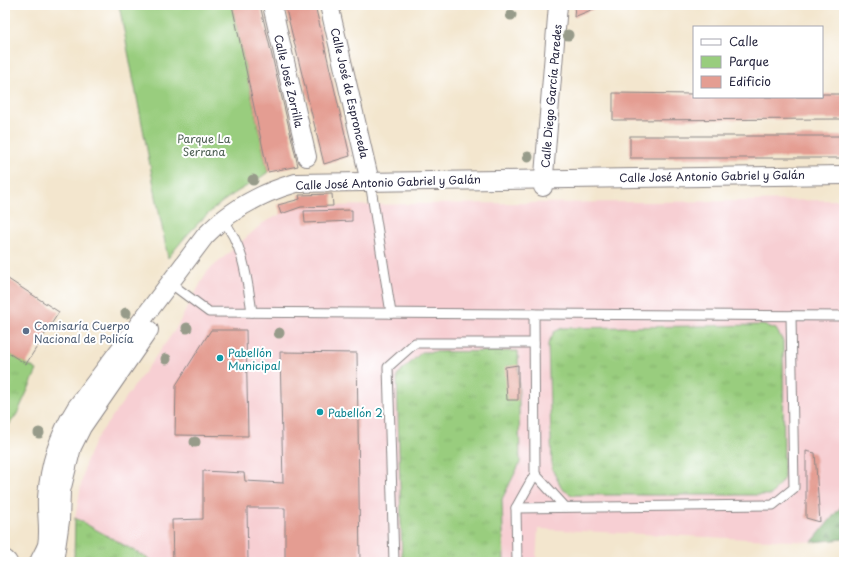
<svg xmlns="http://www.w3.org/2000/svg" width="849" height="567" font-family="'Playpen Sans',sans-serif">
<style>
.built{fill:#f7cfd3}
.grass{fill:url(#grass-tufts);stroke:#5e785c}
.forest{fill:url(#forest-firs);stroke:#4e6954}
.park{fill:#99cd7e;stroke:#5e785c}
.building{fill:#e49d92}
.lines{fill:none;stroke-linecap:round;stroke-linejoin:round}
.service-casing{stroke:#8a8484;stroke-width:11}
.minor-casing{stroke:#8a8484;stroke-width:20}
.service{stroke:#fff;stroke-width:9}
.minor{stroke:#fff;stroke-width:18}
.tree{fill:#979b8a}
.service-dot{fill:#5c6f8a;stroke:#fff;stroke-width:1.5}
.culture-dot{fill:#0f9aa8;stroke:#fff;stroke-width:1.5}
.labels{text-anchor:middle;dominant-baseline:central;stroke-width:4;stroke-linejoin:round;paint-order:stroke}
.street-label{font-size:11px;fill:#22223b;stroke:#fff}
.park-label{font-size:11px;fill:#4c5e52;stroke:#fff}
.service-label{font-size:11px;fill:#4e5e75;stroke:#fff;text-anchor:start}
.culture-label{font-size:11px;fill:#0d838f;stroke:#fff;text-anchor:start}
</style>
<defs>
<pattern id="grass-tufts" width="24" height="20" patternUnits="userSpaceOnUse"><rect width="24" height="20" fill="#99cd7e"/><path d="M3 7l-1-3M5 7V3M7 7l1-3M15 17l-1-3M17 17v-4M19 17l1-3" fill="none" stroke="#84b06e"/></pattern>
<pattern id="forest-firs" width="22" height="20" patternUnits="userSpaceOnUse"><rect width="22" height="20" fill="#7ab06d"/><path d="M5 1l3.5 6h-7zM16 11l3.5 6h-7z" fill="#648f5b"/></pattern>
</defs>
<rect width="100%" height="100%" fill="#fff"/>
<filter id="ink" filterUnits="userSpaceOnUse"><feTurbulence type="fractalNoise" baseFrequency=".025" numOctaves="2"/><feDisplacementMap in="SourceGraphic" scale="8" xChannelSelector="R" yChannelSelector="G"/><feConvolveMatrix kernelMatrix="1 2 1 2 8 2 1 2 1" color-interpolation-filters="sRGB"/></filter>
<filter id="wash" filterUnits="userSpaceOnUse"><feTurbulence type="fractalNoise" baseFrequency=".012" numOctaves="4" result="noise"/><feDisplacementMap in="SourceGraphic" scale="16" xChannelSelector="R" yChannelSelector="G"/><feGaussianBlur stdDeviation="0.9" result="paint"/><feColorMatrix in="noise" values="0 0 0 0 0 0 0 0 0 0 0 0 0 0 0 0 0 1.4 0 .05"/><feComposite in="paint" operator="in"/></filter>
<g filter="url(#wash)">
<rect width="100%" height="100%" fill="#f3e6ce"/>
<path class="built" d="M 844,200 L 844,503 L 812,542 L 538,529 L 536,562 L 152,562 L 75,518 L 85,464 L 96,439 L 175,330 L 207,272 L 263,223 L 289,210 L 301,207 L 411,204 Z"/>
<g class="grass">
<path d="M 763,325 L 776,329 L 783,341 L 784,478 L 771,495 L 572,495 L 562,489 L 552,469 L 548,344 L 554,332 L 562,328 Z"/>
<path d="M 5,351 L 37,370 L 17,414 L 5,430 Z"/>
<path d="M 518,351 L 520,463 L 502,499 L 504,562 L 402,562 L 397,375 L 422,352 Z"/>
<path d="M 75,518 L 151,560 L 152,562 L 74,562 Z"/>
</g>
<path class="forest" d="M 844,503 L 844,539 L 812,542 Z"/>
<path class="park" d="M 119,5 L 232,5 L 268,172 C 256,182 242,188 229,197 C 205,214 186,235 168,258 Z"/>
<g id="blocks">
<g class="building">
<path d="M 232,5 L 260,5 L 298,166 L 268,172 Z"/>
<path d="M 285,5 L 315,5 L 350,156 L 324,164 Z"/>
<path d="M 575,5 L 603,5 L 574,17 Z"/>
<path d="M 613,93 L 694,94 L 694,97 L 822,97 L 822,94 L 844,94 L 844,119 L 613,120 Z"/>
<rect x="630" y="136" width="214" height="22"/>
<path d="M 332,194 L 333,206 L 301,207 L 281,214 L 278,205 L 300,199 L 299,195 Z"/>
<path d="M 352,210 L 352,221 L 305,223 L 304,211 Z"/>
<path d="M 5,277 L 59,312 L 26,364 L 5,351 Z"/>
<path d="M 211,330 L 246,330 L 248,436 L 175,435 L 176,385 Z"/>
<path d="M 280,352 L 357,353 L 360,562 L 285,562 L 285,508 L 247,508 L 248,562 L 173,562 L 172,520 L 203,519 L 203,471 L 244,473 L 245,481 L 283,483 Z"/>
<path d="M 518,365 L 518,400 L 507,400 L 505,367 Z"/>
<path d="M 806,451 L 815,453 L 820,522 L 806,518 Z"/>
</g>
</g>
</g>
<g filter="url(#ink)">
<use href="#blocks" fill-opacity="0" stroke="#8a8484" stroke-width="1"/>
<g class="lines">
<g class="service-casing">
<g id="service">
<path d="M 370,182 L 391,313"/>
<path d="M 222,219 C 244,245 247,280 252,312"/>
<path d="M 170,283 L 209,312 L 844,316"/>
<path d="M 535,474 L 565,507"/>
<path d="M 516,508 L 773,505 L 794,488 L 791,316"/>
<path d="M 394,562 L 388,367 L 415,343 L 534,343"/>
<path d="M 517,562 L 516,508 L 535,474 L 534,314"/>
</g>
</g>
<g class="minor-casing">
<g id="minor">
<path d="M 272,5 L 307,157"/>
<path d="M 329,5 L 370,182"/>
<path d="M 543,187 L 558,5"/>
<path d="M 5,559 L 8,562"/>
<path d="M 39,562 C 41,557 45,551 47,545 C 50,530 46,513 47,498 C 49,465 59,435 76,408 L 205,236 C 231,209 260,193 296,183 L 844,175"/>
<path d="M 54,562 L 60,521 L 61,491 L 72,447 L 82,427 L 149,330"/>
</g>
</g>
<use href="#service" class="service"/>
<use href="#minor" class="minor"/>
</g>
<g class="tree">
<circle cx="511" cy="15" r="5.5"/>
<circle cx="568" cy="35" r="5.5"/>
<circle cx="528" cy="157" r="5.5"/>
<circle cx="253" cy="180" r="5.5"/>
<circle cx="126" cy="313" r="5.5"/>
<circle cx="187" cy="328" r="5.5"/>
<circle cx="279" cy="333" r="5.5"/>
<circle cx="166" cy="359" r="5.5"/>
<circle cx="39" cy="433" r="5.5"/>
<circle cx="195" cy="442" r="5.5"/>
</g>
</g>
<circle class="service-dot" cx="26" cy="331" r="4"/>
<g class="culture-dot">
<circle cx="220" cy="358" r="4"/>
<circle cx="320" cy="412" r="4"/>
</g>
<g class="labels">
<g class="street-label">
<text transform="translate(289 81) rotate(77)">Calle José Zorrilla</text>
<text transform="translate(350 93) rotate(77)">Calle José de Espronceda</text>
<text transform="translate(551 96) rotate(-85)">Calle Diego García Paredes</text>
<text transform="translate(712 176) rotate(-1)">Calle José Antonio Gabriel y Galán</text>
<text transform="translate(388 182) rotate(-2)">Calle José Antonio Gabriel y Galán</text>
</g>
<g class="park-label">
<text x="204" y="138">Parque La<tspan x="204" dy="13">Serrana</tspan></text>
</g>
<g class="service-label">
<text x="34" y="325">Comisaría Cuerpo<tspan x="34" dy="13">Nacional de Policía</tspan></text>
</g>
<g class="culture-label">
<text x="228" y="352">Pabellón<tspan x="228" dy="13">Municipal</tspan></text>
<text x="328" y="412">Pabellón 2</text>
</g>
</g>
<rect width="849" height="567" fill="none" stroke="#fff" stroke-width="20"/>
<rect x="693" y="26" width="130" height="72" fill="#ffffff" stroke="#a7a7b1"/>
<rect x="701" y="39" width="20" height="6" fill="#ffffff" stroke="#a7a7b1"/>
<text x="729" y="46" font-size="12" fill="#22223b">Calle</text>
<rect x="701" y="56" width="20" height="12" fill="#99cd7e" stroke="#a7a7b1"/>
<text x="729" y="66" font-size="12" fill="#22223b">Parque</text>
<rect x="701" y="76" width="20" height="12" fill="#e49d92" stroke="#a7a7b1"/>
<text x="729" y="86" font-size="12" fill="#22223b">Edificio</text>
</svg>
